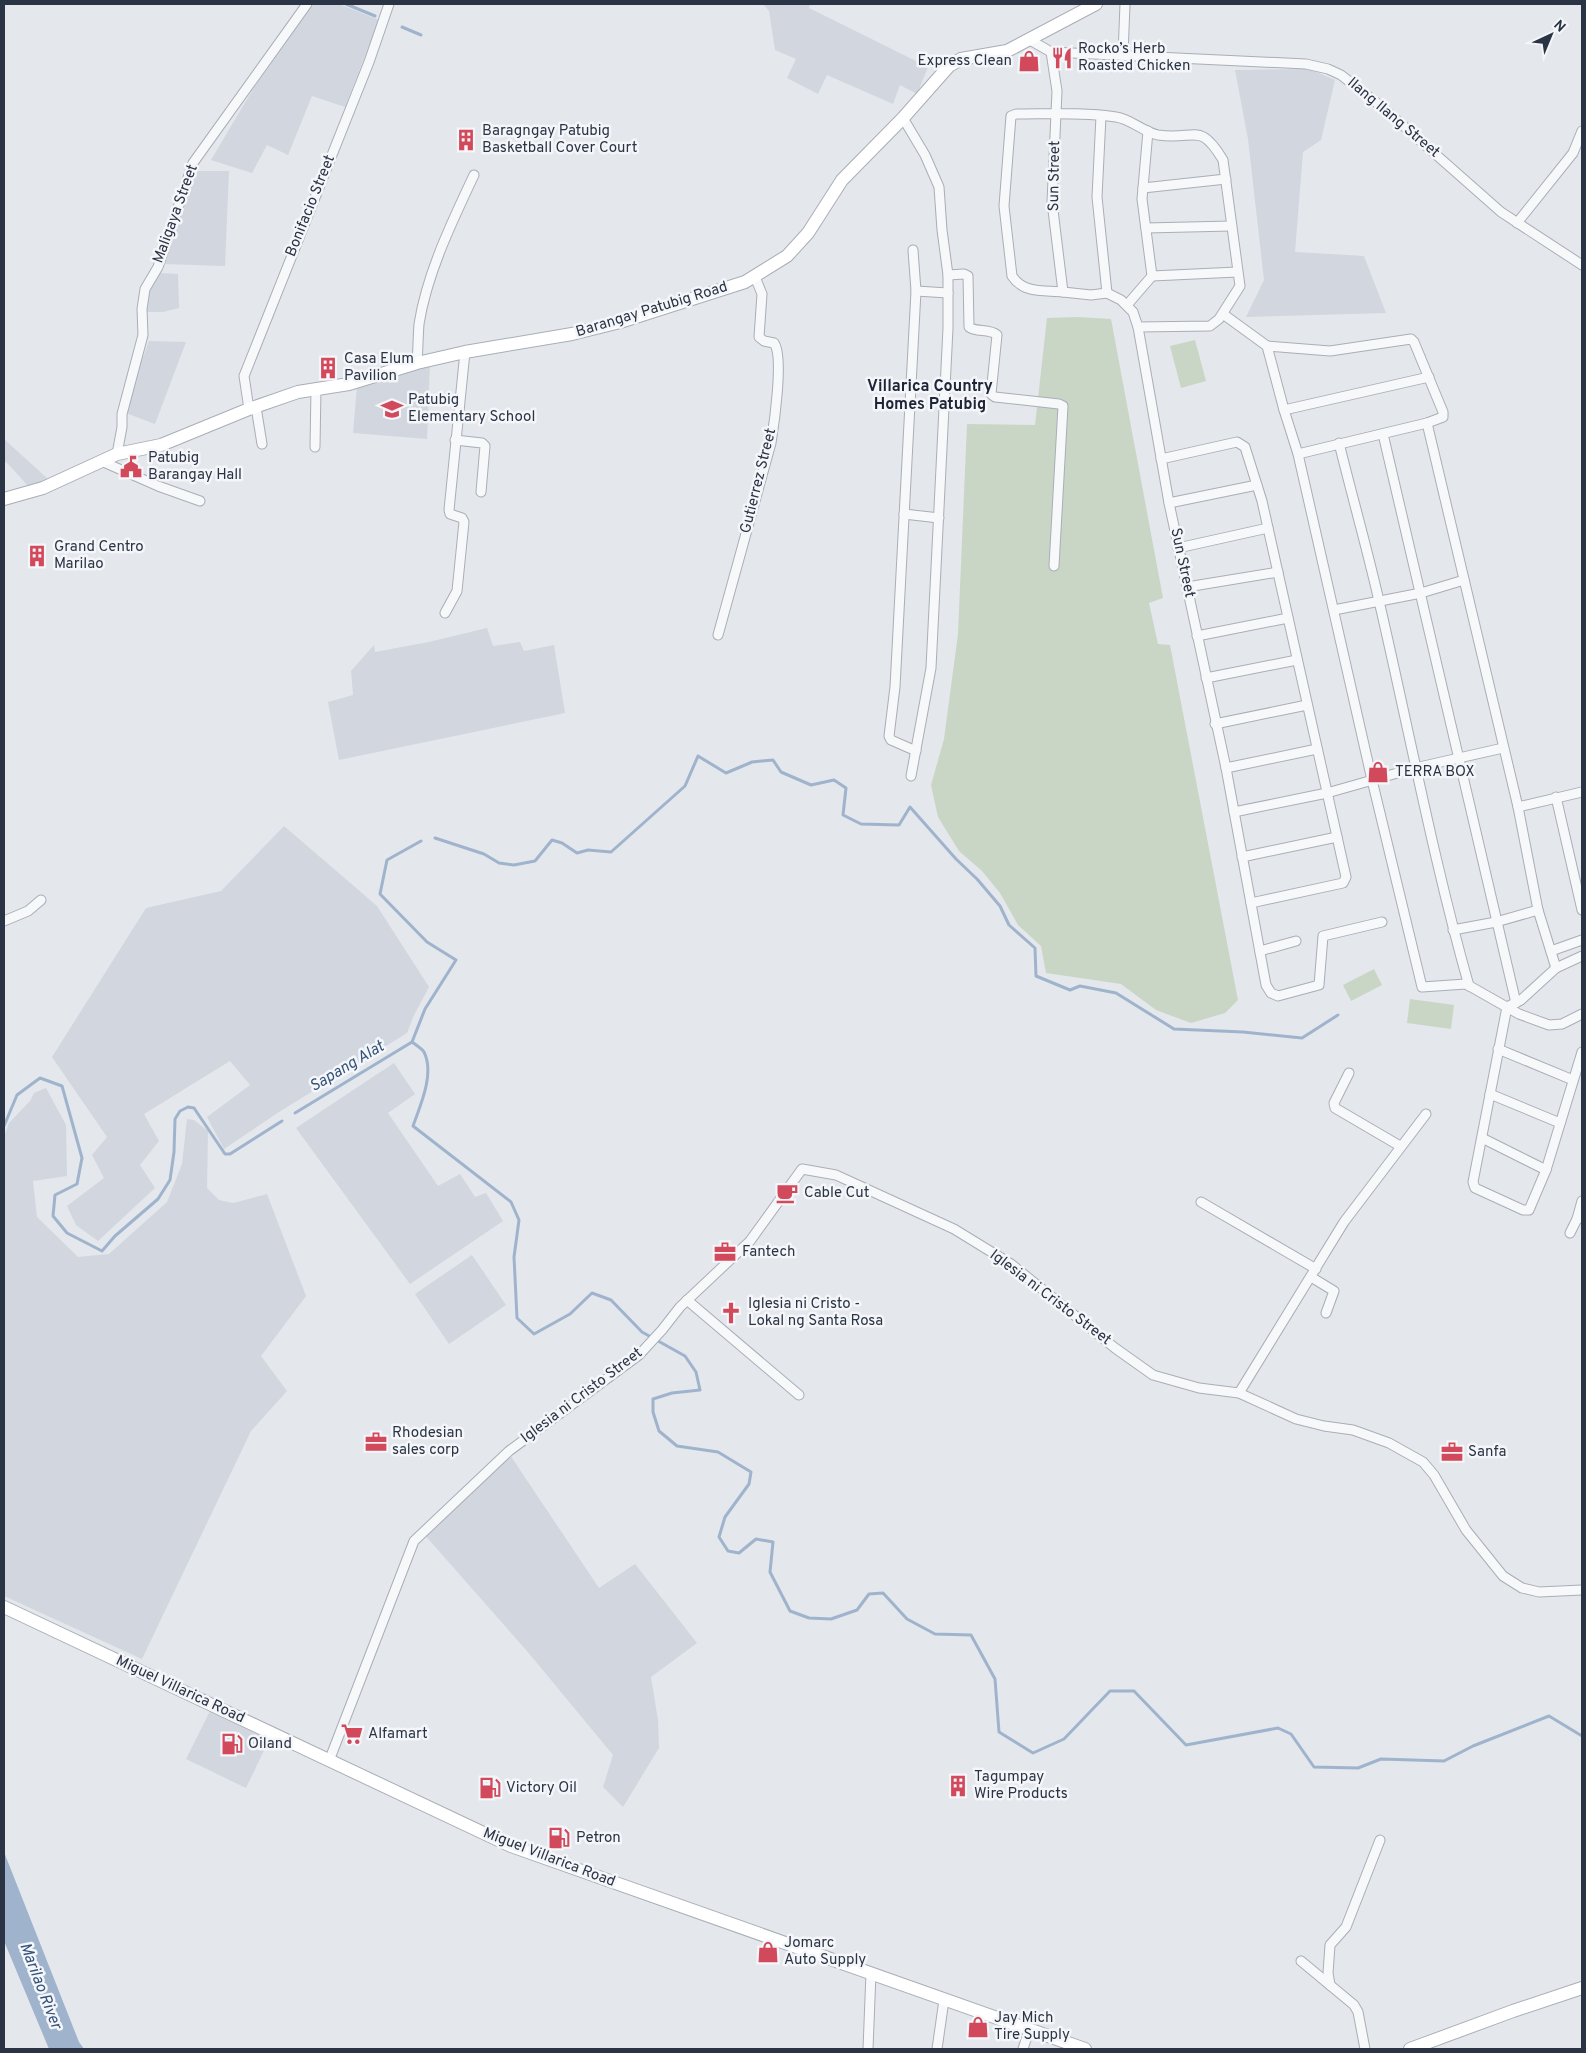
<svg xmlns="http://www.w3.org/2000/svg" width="1586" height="2053" font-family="Overpass,sans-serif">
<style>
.built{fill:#d2d6de}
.green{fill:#c9d6c5}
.water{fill:#9fb4cc}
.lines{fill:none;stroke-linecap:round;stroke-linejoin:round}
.stream{stroke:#9fb4cc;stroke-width:3}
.street-casing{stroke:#a9aeb7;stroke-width:11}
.secondary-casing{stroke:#a9aeb7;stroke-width:14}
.street{stroke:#f7f8fa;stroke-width:9}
.secondary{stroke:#fff;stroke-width:12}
.labels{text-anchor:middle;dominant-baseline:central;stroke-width:5;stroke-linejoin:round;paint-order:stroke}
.poi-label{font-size:15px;fill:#2b3445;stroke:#f4f6f9;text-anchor:start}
.street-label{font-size:15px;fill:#2b3445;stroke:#f4f6f9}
.neighbourhood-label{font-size:16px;font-weight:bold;fill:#1d2536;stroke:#f4f6f9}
.water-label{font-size:16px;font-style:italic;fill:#34527a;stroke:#f4f6f9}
</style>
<rect width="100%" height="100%" fill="#e4e7ec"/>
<g class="built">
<path d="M 314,4 L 339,4 L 379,20 L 345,107 L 312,96 L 288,155 L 267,145 L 252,173 L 211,160 L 262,74 Z"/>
<path d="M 763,4 L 810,4 L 809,8 L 928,67 L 917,94 L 900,85 L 893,104 L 827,75 L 818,94 L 787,78 L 796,59 L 775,50 L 769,11 Z"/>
<path d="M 1309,69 L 1335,80 L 1321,140 L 1303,152 L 1295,252 L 1364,256 L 1386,313 L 1246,317 L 1264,280 L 1248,139 L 1235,70 Z"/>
<path d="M 196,171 L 229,171 L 225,266 L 164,264 Z"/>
<path d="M 159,273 L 178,274 L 179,308 L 163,312 L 145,312 L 146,294 Z"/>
<path d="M 149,341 L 186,342 L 155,424 L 123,412 Z"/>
<path d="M 430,362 L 427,439 L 353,433 L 357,386 Z"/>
<path d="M 4,439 L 49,480 L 29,487 L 11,467 L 6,462 L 4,463 Z"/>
<path d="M 487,628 L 493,646 L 520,642 L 524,651 L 554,645 L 565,713 L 339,760 L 328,702 L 353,695 L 351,671 L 374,645 L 375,652 L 429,642 Z"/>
<path d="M 284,826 L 377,906 L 429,987 L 414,1015 L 407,1033 L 279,1112 L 224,1149 L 207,1117 L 250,1085 L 230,1061 L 144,1114 L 159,1141 L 140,1165 L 155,1188 L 98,1241 L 76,1225 L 67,1206 L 104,1178 L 92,1155 L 107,1137 L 52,1057 L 146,908 L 221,891 Z"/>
<path d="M 394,1063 L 415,1094 L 388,1113 L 438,1186 L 460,1174 L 475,1197 L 486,1193 L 503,1221 L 410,1284 L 296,1128 Z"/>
<path d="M 46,1088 L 66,1125 L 67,1176 L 33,1181 L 37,1217 L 78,1257 L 109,1254 L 167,1202 L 182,1164 L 187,1119 L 194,1120 L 208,1131 L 207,1188 L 219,1200 L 233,1203 L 267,1194 L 306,1296 L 261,1356 L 287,1391 L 251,1431 L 142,1659 L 4,1596 L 4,1137 L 9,1123 L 30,1101 L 34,1093 Z"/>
<path d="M 472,1255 L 506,1305 L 449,1344 L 415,1294 Z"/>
<path d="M 508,1452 L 599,1588 L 635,1564 L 697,1643 L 651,1677 L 658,1720 L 659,1748 L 623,1807 L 603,1787 L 613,1755 L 527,1651 L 423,1533 Z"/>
<path d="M 210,1711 L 269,1740 L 246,1788 L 186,1759 Z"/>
</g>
<g class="green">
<path d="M 1078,317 L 1111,319 L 1163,598 L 1149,603 L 1158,644 L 1170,645 L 1238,1000 L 1225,1013 L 1191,1023 L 1156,1010 L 1121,984 L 1046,973 L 1041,946 L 1018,925 L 1000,893 L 982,871 L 959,851 L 938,817 L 931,785 L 944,739 L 958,634 L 967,424 L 1035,425 L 1047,318 Z"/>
<path d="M 1195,340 L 1206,381 L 1181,388 L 1170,346 Z"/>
<path d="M 1374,969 L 1382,985 L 1351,1001 L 1343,985 Z"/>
<path d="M 1410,999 L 1454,1005 L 1451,1029 L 1407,1023 Z"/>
</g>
<path class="water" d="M 4,1852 L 79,2042 L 84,2049 L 49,2049 L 4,1941 Z"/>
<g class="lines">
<g class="stream">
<path d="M 346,4 L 375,16"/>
<path d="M 402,27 L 421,35"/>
<path d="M 435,838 L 484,854 L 499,863 L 514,865 L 535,861 L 552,840 L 562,843 L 577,853 L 588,850 L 611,852 L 685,786 L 698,756 L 726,773 L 752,762 L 773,760 L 781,772 L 811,785 L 834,780 L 846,788 L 843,815 L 861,824 L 899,825 L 910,807 L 956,859 L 977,879 L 1000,906 L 1009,925 L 1035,948 L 1036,976 L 1070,990 L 1080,986 L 1116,993 L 1174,1029 L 1243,1032 L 1302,1038 L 1338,1015"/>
<path d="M 412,1042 C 416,1045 422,1049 424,1052 C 435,1074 420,1106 413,1126 L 511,1202 L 519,1220 L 514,1257 L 517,1318 L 534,1334 L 570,1314 L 592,1293 L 611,1300 L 642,1332 L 685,1356 L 696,1372 L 700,1390 L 672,1393 L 653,1399 L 653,1412 L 659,1431 L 677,1446 L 718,1452 L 751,1472 L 749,1484 L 725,1517 L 719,1537 L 728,1551 L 739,1553 L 756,1539 L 773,1542 L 770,1572 L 790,1611 L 809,1618 L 831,1619 L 857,1610 L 869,1594 L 883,1593 L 907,1619 L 935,1634 L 971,1635 L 995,1679 L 999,1732 L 1033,1753 L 1064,1739 L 1110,1691 L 1134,1691 L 1186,1745 L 1278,1728 L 1291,1734 L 1314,1767 L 1358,1768 L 1381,1759 L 1444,1761 L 1473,1746 L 1549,1716 L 1582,1736"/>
<path d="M 412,1042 L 425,1009 L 456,960 L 427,942 L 380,894 L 387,860 L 421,841"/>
<path d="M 295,1113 L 412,1042"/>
<path d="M 4,1126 L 17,1095 L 40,1078 L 62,1086 L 82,1158 L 77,1184 L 55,1195 L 53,1216 L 67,1233 L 102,1251 L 115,1236 L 158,1199 L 170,1180 L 174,1152 L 175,1119 L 180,1111 L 188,1107 L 194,1108 L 225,1154 L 230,1154 L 282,1121"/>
</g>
<g class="street-casing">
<g id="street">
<path d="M 1030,40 L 1051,52 L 1057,91 L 1052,202 L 1063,292 L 1091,295 L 1107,293 L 1121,300 L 1133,312 L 1138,327 L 1169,503 L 1226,768 L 1266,985 L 1271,993 L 1278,996 L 1319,985 L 1323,936 L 1382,922"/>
<path d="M 1051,52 L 1306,64 L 1328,69 L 1341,75 L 1382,107 L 1501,212 L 1582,265"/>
<path d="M 1123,55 L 1125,4"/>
<path d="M 1101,116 L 1097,197 L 1107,293"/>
<path d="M 903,118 L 925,155 L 939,187 L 942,230 L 948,275 L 948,328 L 931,668 L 911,776"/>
<path d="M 1143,188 L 1226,179"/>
<path d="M 1517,223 L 1573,153 L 1582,131"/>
<path d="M 1146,228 L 1231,226"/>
<path d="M 913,250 L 916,291 L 895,687 L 889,736 L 891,740 L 916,751"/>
<path d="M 948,275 L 964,274 L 968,276 L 969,327 C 977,333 989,328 997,335 L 991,394 L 995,397 L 1059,404 L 1063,406 L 1054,566"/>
<path d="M 1152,276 L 1237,272"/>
<path d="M 916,291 L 948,293"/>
<path d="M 1063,292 C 1044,290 1024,294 1012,276 L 1004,206 L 1011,116 L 1016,114 C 1048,114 1083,112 1116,117 C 1131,119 1143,132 1158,135 C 1195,141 1199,120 1223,160 L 1240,286 L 1219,319 L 1210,326 L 1138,327"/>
<path d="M 1127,305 L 1152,276 L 1142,199 L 1148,131"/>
<path d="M 1223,314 L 1267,346 L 1284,410 L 1298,454 L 1372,780 L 1422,987 L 1466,984 L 1519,1014 L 1549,1025 L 1562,1024 L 1582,1014"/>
<path d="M 1267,346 L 1330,351 L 1411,339 L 1414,342 L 1443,412 L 1443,417 L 1427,423 L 1298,454"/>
<path d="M 417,363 C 418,350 418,337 419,324 C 427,273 452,222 474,175"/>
<path d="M 256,407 L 262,444"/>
<path d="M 249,409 L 244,376 L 369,62 L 389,4"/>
<path d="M 1284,410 L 1429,377"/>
<path d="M 1427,423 L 1518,807 L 1538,910 L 1556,968"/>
<path d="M 1383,434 L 1516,1003"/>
<path d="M 455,440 L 482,443 L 485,446 L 481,492"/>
<path d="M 1339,443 C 1352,496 1367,548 1379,601 C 1409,730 1433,859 1469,986"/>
<path d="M 315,447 L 316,388"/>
<path d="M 117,454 L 122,427 L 122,414 L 143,335 L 142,309 L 145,289 L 158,267 L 193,163 L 307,4"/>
<path d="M 1161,459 L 1237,442 L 1245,447 L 1262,501 L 1346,877 L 1343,883 L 1251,903"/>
<path d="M 101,461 L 158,486 L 200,501"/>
<path d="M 1169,503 L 1257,485"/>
<path d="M 904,514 L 939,518"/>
<path d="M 1178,548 L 1268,528"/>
<path d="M 1187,587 L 1278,572"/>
<path d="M 1334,610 L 1421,593 L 1464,580"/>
<path d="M 445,613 L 457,591 L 464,522 L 462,518 L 450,514 L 449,510 L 465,352"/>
<path d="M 718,635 L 771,443 C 774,425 784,356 774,343 L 764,341 L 759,337 L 762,294 L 755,277"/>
<path d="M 1197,636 L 1288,618"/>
<path d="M 1206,678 L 1297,660"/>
<path d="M 1215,724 L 1307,705"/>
<path d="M 1226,768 L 1317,749"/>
<path d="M 1556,797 L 1582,910"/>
<path d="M 1518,807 L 1582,792"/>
<path d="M 1234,812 L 1327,793 L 1415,768 L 1503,748"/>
<path d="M 1242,857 L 1337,837"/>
<path d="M 4,921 L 28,911 L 41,900"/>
<path d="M 1453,930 L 1496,922 L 1538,910"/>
<path d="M 1260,951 L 1296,941"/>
<path d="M 1551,951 L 1582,940"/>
<path d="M 1582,956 L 1556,968 L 1521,1000 L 1507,1007 L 1473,1182 L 1475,1188 L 1523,1210 L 1529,1210 L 1546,1170 L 1582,1052"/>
<path d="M 1498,1049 L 1573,1080"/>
<path d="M 1349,1073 L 1334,1103 L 1335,1108 L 1400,1146"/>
<path d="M 1490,1094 L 1560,1123"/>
<path d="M 1482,1138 L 1546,1170"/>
<path d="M 1582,1201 L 1577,1219 L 1582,1217"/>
<path d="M 1201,1202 L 1316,1269"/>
<path d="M 1570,1233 L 1577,1219"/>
<path d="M 1311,1277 L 1334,1291 L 1326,1313"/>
<path d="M 687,1300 L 799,1395"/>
<path d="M 1239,1393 L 1344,1222 L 1426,1114"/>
<path d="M 329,1761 L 414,1541 L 509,1451 L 639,1355 L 662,1330 L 680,1307 L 750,1241 L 802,1169 L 836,1175 L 954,1229 L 1011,1264 L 1115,1348 L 1153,1375 L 1199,1388 L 1239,1393 L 1296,1419 L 1324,1426 L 1353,1430 L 1389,1443 L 1423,1462 L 1434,1475 L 1466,1530 L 1503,1576 L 1522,1588 L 1539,1592 L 1582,1590"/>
<path d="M 1301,1961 L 1354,2005 L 1358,2012 L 1365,2049"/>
<path d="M 1330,1985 L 1328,1973 L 1330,1945 L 1346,1927 L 1380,1840"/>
<path d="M 868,2049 L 871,1973"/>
<path d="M 937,2049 L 944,2000"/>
<path d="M 1023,2049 L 1029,2030"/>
</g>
</g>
<g class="secondary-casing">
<g id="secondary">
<path d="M 4,499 L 43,488 L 117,454 L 161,445 L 249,409 L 298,392 L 349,384 L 417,363 L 465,352 L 572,334 L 620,322 L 745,282 L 787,256 L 808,233 L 842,180 L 903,118 L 949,66 L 961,59 L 1007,51 L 1096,4"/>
<path d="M 4,1607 L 511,1846 L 1085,2049"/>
<path d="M 1410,2049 L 1513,2011 L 1582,1988"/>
</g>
</g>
<use href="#street" class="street"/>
<use href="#secondary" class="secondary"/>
</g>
<defs>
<g id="restaurant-bare" transform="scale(1.725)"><path d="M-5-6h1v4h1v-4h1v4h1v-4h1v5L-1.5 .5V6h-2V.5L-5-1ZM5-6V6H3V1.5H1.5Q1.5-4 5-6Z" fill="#d1495b" stroke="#f4f6f9" stroke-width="2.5" paint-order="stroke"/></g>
<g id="shop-bare" transform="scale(1.725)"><path d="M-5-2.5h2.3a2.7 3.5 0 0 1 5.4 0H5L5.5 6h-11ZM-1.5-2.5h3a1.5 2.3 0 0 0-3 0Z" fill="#d1495b" stroke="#f4f6f9" stroke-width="2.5" paint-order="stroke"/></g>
<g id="building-bare" transform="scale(1.725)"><path d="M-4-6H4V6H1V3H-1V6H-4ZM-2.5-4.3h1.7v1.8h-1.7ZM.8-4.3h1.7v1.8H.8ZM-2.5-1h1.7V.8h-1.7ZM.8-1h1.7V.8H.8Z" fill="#d1495b" stroke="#f4f6f9" stroke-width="2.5" paint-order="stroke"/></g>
<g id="school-bare" transform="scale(1.725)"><path d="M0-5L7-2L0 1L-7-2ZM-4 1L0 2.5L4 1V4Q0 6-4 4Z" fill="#d1495b" stroke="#f4f6f9" stroke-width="2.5" paint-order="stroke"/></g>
<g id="civic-bare" transform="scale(1.725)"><path d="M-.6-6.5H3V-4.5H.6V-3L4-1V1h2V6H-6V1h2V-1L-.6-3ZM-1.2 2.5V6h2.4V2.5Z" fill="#d1495b" stroke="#f4f6f9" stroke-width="2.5" paint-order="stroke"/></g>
<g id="cafe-bare" transform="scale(1.725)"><path d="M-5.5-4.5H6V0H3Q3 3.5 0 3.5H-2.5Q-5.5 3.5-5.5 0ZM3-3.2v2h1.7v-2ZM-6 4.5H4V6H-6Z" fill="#d1495b" stroke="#f4f6f9" stroke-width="2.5" paint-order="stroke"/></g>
<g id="office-bare" transform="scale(1.725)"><path d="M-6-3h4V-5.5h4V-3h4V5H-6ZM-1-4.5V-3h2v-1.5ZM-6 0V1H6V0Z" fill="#d1495b" stroke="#f4f6f9" stroke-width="2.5" paint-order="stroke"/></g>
<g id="church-bare" transform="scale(1.725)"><path d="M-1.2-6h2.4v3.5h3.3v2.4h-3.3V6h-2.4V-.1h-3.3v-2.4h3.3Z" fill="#d1495b" stroke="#f4f6f9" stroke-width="2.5" paint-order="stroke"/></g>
<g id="supermarket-bare" transform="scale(1.725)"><path d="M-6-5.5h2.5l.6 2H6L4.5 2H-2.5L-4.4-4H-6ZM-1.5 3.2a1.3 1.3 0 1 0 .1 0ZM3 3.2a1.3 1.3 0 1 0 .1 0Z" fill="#d1495b" stroke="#f4f6f9" stroke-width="2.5" paint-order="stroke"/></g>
<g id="fuel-bare" transform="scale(1.725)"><path d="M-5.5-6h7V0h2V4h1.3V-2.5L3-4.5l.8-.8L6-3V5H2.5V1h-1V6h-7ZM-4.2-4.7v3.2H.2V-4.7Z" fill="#d1495b" stroke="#f4f6f9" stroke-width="2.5" paint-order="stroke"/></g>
</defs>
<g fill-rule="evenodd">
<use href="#restaurant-bare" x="1062" y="58"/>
<use href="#shop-bare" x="1029" y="61"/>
<use href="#building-bare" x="466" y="140"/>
<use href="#building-bare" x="328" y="368"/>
<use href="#school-bare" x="392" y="409"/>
<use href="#civic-bare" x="131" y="467"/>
<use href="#building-bare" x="37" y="556"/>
<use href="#shop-bare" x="1378" y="772"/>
<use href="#cafe-bare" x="787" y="1193"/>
<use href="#office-bare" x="725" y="1252"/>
<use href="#church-bare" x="731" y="1313"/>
<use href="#office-bare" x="376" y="1442"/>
<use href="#office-bare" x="1452" y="1452"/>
<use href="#supermarket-bare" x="352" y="1734"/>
<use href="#fuel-bare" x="232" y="1744"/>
<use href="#building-bare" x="958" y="1786"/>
<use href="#fuel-bare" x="490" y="1788"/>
<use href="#fuel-bare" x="559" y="1838"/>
<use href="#shop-bare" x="768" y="1952"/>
<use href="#shop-bare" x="978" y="2027"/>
</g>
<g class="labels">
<g class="poi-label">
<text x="1078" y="49">Rocko’s Herb<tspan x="1078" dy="17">Roasted Chicken</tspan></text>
<text x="1012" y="61" text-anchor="end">Express Clean</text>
<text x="482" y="131">Baragngay Patubig<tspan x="482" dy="17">Basketball Cover Court</tspan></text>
<text x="344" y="359">Casa Elum<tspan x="344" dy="17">Pavilion</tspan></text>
<text x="408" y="400">Patubig<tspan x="408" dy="17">Elementary School</tspan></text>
<text x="148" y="458">Patubig<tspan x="148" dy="17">Barangay Hall</tspan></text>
<text x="54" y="547">Grand Centro<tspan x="54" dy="17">Marilao</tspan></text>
<text x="1395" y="772">TERRA BOX</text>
<text x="804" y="1193">Cable Cut</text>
<text x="742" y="1252">Fantech</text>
<text x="748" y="1304">Iglesia ni Cristo -<tspan x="748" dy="17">Lokal ng Santa Rosa</tspan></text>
<text x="392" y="1433">Rhodesian<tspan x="392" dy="17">sales corp</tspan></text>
<text x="1468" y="1452">Sanfa</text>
<text x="368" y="1734">Alfamart</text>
<text x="248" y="1744">Oiland</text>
<text x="974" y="1777">Tagumpay<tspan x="974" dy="17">Wire Products</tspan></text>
<text x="506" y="1788">Victory Oil</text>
<text x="576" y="1838">Petron</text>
<text x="784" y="1943">Jomarc<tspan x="784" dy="17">Auto Supply</tspan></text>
<text x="994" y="2018">Jay Mich<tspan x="994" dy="17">Tire Supply</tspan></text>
</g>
<g class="street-label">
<text transform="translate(1393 118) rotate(40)">Ilang Ilang Street</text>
<text transform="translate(1055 176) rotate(-89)">Sun Street</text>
<text transform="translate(311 206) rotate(-68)">Bonifacio Street</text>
<text transform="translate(176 214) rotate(-70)">Maligaya Street</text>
<text transform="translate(652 310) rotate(-17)">Barangay Patubig Road</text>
<text transform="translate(759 481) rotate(-76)">Gutierrez Street</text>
<text transform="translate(1182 563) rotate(78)">Sun Street</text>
<text transform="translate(1050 1298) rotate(37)">Iglesia ni Cristo Street</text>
<text transform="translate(582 1396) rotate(-37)">Iglesia ni Cristo Street</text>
<text transform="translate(180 1690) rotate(25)">Miguel Villarica Road</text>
<text transform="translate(549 1858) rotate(21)">Miguel Villarica Road</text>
</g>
<g class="neighbourhood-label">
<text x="930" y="387">Villarica Country<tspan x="930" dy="18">Homes Patubig</tspan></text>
</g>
<g class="water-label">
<text transform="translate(347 1067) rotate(-31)">Sapang Alat</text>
<text transform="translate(40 1986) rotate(69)">Marilao River</text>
</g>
</g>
<rect width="1586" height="2053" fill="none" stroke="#2b3445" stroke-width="10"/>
<g transform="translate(1551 35) rotate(44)" stroke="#f4f6f9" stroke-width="4" paint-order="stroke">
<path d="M0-4L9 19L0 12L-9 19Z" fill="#2b3445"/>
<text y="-8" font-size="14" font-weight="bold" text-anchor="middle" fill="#2b3445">N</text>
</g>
</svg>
